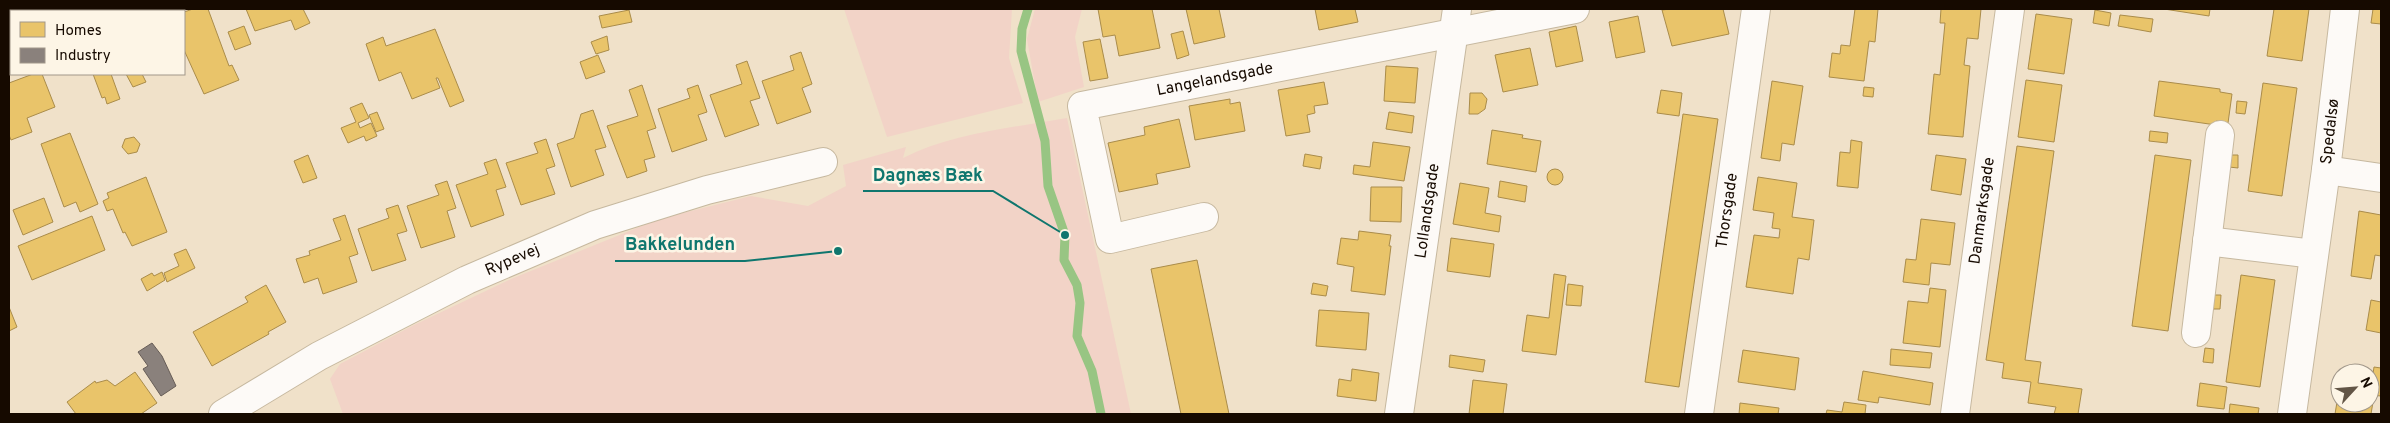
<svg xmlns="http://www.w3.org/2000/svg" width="2390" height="423" font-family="Overpass,sans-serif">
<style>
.green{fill:#f2d3c7}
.homes{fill:#e9c46a;stroke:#aa8c4a}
.industry{fill:#8a817c;stroke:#675d57}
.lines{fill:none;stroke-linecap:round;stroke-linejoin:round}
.stream{stroke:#98c583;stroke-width:9}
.minor-casing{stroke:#c6b89f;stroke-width:30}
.tertiary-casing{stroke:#c6b89f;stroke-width:30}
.minor{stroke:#fdfaf7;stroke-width:28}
.tertiary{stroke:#fdfaf7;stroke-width:28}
.labels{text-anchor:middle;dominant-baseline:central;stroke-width:5;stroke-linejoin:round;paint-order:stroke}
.street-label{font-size:16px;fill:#160a00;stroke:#fdf5e6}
.leader{fill:none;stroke:#0f766e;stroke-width:2}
.callout-dot{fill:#0f766e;stroke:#fdf5e6;stroke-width:2}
.callout-label{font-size:18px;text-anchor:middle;font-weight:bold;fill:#0f766e;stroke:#fdf5e6;stroke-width:5;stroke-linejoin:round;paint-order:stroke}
</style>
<rect width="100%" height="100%" fill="#f0e1c9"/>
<g class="green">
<path d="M 844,9 L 1012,9 L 1009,58 L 1023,103 L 887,137 Z"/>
<path d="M 1035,9 L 1082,9 L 1075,37 L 1084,87 L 1038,102 L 1027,39 Z"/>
<path d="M 1067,118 L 1131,414 L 343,414 L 330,379 L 340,364 L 414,325 L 511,279 L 659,219 L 751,196 L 808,206 L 846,186 L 843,165 L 906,147 L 903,158 C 953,133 1012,128 1067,118 Z"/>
</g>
<g class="homes">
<path d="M 193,9 L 208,9 L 229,66 L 232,65 L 239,80 L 204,94 L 184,50 L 184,12 Z"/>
<path d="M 246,9 L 303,9 L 310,23 L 295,30 L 291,20 L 255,31 Z"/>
<path d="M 1098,9 L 1152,9 L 1160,48 L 1119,56 L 1115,35 L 1103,37 Z"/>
<path d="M 1186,9 L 1219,9 L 1225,37 L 1194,44 Z"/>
<path d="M 1315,9 L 1355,9 L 1358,22 L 1319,30 Z"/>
<path d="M 1670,9 L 1723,9 L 1729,34 L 1672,46 L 1662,10 Z"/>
<path d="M 1855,9 L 1878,9 L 1875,42 L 1869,41 L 1864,81 L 1829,77 L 1832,53 L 1840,54 L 1841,45 L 1850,46 Z"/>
<path d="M 1941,9 L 1981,9 L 1978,39 L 1967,38 L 1964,65 L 1970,66 L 1963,137 L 1928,134 L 1934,74 L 1940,75 L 1945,23 L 1940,23 Z"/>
<path d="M 2164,9 L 2210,9 L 2209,16 Z"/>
<path d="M 2274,9 L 2309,9 L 2302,61 L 2267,56 Z"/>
<path d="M 2373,9 L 2381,9 L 2381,24 L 2371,23 Z"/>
<path d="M 629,10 L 632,22 L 602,28 L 599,16 Z"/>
<path d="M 2095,10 L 2111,13 L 2109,26 L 2093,23 Z"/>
<path d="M 2036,14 L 2072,19 L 2064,74 L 2028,69 Z"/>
<path d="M 2120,15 L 2153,19 L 2151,32 L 2118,26 Z"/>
<path d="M 1638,16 L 1645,52 L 1616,58 L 1609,22 Z"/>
<path d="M 244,26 L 251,44 L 235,50 L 228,32 Z"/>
<path d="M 1576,26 L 1583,61 L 1556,67 L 1549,32 Z"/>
<path d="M 435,29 L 464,101 L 450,107 L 438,78 L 436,78 L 440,88 L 412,99 L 401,72 L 379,81 L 366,44 L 383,37 L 386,46 Z"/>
<path d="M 1183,31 L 1189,55 L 1177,59 L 1171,34 Z"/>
<path d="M 607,36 L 609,50 L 596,54 L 591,42 Z"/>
<path d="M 1100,39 L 1108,78 L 1090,81 L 1083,42 Z"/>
<path d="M 1530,48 L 1538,85 L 1503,92 L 1495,55 Z"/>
<path d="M 801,52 L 812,84 L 802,88 L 811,112 L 777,124 L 762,81 L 794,70 L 790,56 Z"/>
<path d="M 598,55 L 605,72 L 586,79 L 580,62 Z"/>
<path d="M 747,61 L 760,98 L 750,101 L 759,125 L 725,137 L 710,95 L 742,84 L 736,65 Z"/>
<path d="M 1386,66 L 1418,68 L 1415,103 L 1384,101 Z"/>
<path d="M 33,74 L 42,74 L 55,107 L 27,118 L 32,132 L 11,140 L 9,135 L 9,83 Z"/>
<path d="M 93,74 L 111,74 L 120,99 L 107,104 L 105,97 L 102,98 Z"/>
<path d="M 126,74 L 142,74 L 146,82 L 133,87 Z"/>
<path d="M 2026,80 L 2062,85 L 2054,142 L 2018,137 Z"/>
<path d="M 1772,81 L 1803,86 L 1794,145 L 1782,143 L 1780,161 L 1761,158 Z"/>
<path d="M 2159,81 L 2220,89 L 2220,92 L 2232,94 L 2228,123 L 2216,121 L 2216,125 L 2154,116 Z"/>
<path d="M 1324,82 L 1328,104 L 1314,106 L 1315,113 L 1307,115 L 1310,132 L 1286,136 L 1278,90 Z"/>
<path d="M 2263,83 L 2297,88 L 2282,196 L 2248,191 Z"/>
<path d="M 642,85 L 656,128 L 647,131 L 655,157 L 644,160 L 647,171 L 627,178 L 607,126 L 638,116 L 629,90 Z"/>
<path d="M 698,85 L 707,112 L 698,115 L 707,140 L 672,152 L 658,109 L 690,98 L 687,89 Z"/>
<path d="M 1864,87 L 1874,88 L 1873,97 L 1863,96 Z"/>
<path d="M 1661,90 L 1682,93 L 1679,116 L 1657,113 Z"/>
<path d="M 1470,93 L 1482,93 L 1487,99 L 1485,109 L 1478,114 L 1469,114 Z"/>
<path d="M 1230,99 L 1230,104 L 1240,102 L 1245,131 L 1195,140 L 1189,106 Z"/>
<path d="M 2237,101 L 2247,102 L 2245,114 L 2236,113 Z"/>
<path d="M 362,103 L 369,118 L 358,123 L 360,128 L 371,123 L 377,136 L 366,141 L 364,136 L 348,143 L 341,128 L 356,122 L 350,108 Z"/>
<path d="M 593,110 L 606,147 L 595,150 L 604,175 L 571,187 L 557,144 L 574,138 L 581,114 Z"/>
<path d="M 377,112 L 384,129 L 376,132 L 369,115 Z"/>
<path d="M 1389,112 L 1414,116 L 1412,133 L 1386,129 Z"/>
<path d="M 1683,114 L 1718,119 L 1679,387 L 1645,382 Z"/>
<path d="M 1179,119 L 1190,167 L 1156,174 L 1158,184 L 1119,192 L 1108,143 L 1145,135 L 1144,127 Z"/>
<path d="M 1492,130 L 1523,135 L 1522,138 L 1541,141 L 1536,172 L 1487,164 Z"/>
<path d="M 2150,131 L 2168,133 L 2167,143 L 2149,141 Z"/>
<path d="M 70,133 L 98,204 L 80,212 L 76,202 L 64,207 L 41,144 Z"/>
<path d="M 134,137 L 140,144 L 137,152 L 128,154 L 122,147 L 125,139 Z"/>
<path d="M 546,139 L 555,166 L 546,169 L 555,194 L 521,205 L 506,163 L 538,153 L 534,143 Z"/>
<path d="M 1851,140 L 1862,142 L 1858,188 L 1837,186 L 1840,152 L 1850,153 Z"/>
<path d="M 1373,142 L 1410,147 L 1404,181 L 1353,174 L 1354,165 L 1370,167 Z"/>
<path d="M 2017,146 L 2054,151 L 2025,360 L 2041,362 L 2038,383 L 2082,389 L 2078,414 L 2054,414 L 2056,407 L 2028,403 L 2031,382 L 2002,378 L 2004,363 L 1986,360 Z"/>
<path d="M 1305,154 L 1322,157 L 1320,169 L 1303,166 Z"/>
<path d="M 308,155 L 317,178 L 303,183 L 294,161 Z"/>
<path d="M 1936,155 L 1966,159 L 1961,195 L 1931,190 Z"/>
<path d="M 2155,155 L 2191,160 L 2168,331 L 2132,326 Z"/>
<path d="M 2229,155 L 2238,155 L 2238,168 L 2229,167 Z"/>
<path d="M 496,159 L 506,187 L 496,190 L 504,215 L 471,227 L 456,185 L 488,174 L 484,163 Z"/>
<circle cx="1555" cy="177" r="8"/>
<path d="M 146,177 L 167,232 L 132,246 L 125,232 L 123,233 L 113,209 L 107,211 L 103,201 L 109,198 L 107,193 Z"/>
<path d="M 1758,177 L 1797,183 L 1792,217 L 1814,220 L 1809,260 L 1798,258 L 1793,294 L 1746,287 L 1754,235 L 1779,238 L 1780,229 L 1772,228 L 1774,213 L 1753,210 Z"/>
<path d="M 447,181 L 456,208 L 447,211 L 455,237 L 421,248 L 407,206 L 439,195 L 435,185 Z"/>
<path d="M 1500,181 L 1527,186 L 1525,202 L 1498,197 Z"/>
<path d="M 1460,183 L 1489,188 L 1485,213 L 1501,216 L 1499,232 L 1453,224 Z"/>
<path d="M 1371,187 L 1402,187 L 1401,222 L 1370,221 Z"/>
<path d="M 44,198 L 53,222 L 23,235 L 13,210 Z"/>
<path d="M 398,205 L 407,231 L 397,234 L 406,260 L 372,271 L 358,229 L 389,218 L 386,209 Z"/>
<path d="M 2359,211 L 2381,215 L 2381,256 L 2375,255 L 2371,279 L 2351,276 Z"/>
<path d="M 345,215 L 358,254 L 349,257 L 357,282 L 323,294 L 318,278 L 304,283 L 296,259 L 310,255 L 309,251 L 341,240 L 333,219 Z"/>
<path d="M 92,216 L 105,250 L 32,280 L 18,246 Z"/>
<path d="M 1921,219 L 1955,223 L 1950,265 L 1931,263 L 1929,285 L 1903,282 L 1906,259 L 1916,260 Z"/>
<path d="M 1359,231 L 1391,235 L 1389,246 L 1391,246 L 1385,295 L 1351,291 L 1354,267 L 1337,264 L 1341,238 L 1358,240 Z"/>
<path d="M 1451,238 L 1494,244 L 1490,277 L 1447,271 Z"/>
<path d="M 186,249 L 195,268 L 167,282 L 164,273 L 179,266 L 174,254 Z"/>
<path d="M 1197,260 L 1229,414 L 1181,414 L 1151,269 Z"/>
<path d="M 162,272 L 165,280 L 147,291 L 141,279 L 152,273 L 154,276 Z"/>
<path d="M 1554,274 L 1566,276 L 1556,355 L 1522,351 L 1527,315 L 1549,318 Z"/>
<path d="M 2241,275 L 2275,280 L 2260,387 L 2226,382 Z"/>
<path d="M 1313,283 L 1328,286 L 1326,296 L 1311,294 Z"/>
<path d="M 1568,284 L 1583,286 L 1581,306 L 1566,305 Z"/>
<path d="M 266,285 L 286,322 L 268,332 L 269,334 L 212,366 L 193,332 L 248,302 L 245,297 Z"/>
<path d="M 1930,288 L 1946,290 L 1940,347 L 1903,343 L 1908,301 L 1928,303 Z"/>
<path d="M 2212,295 L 2221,295 L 2220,309 L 2210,309 Z"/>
<path d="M 2371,300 L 2381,302 L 2381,333 L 2366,330 Z"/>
<path d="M 9,307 L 17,327 L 9,331 Z"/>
<path d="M 1319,310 L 1369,313 L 1366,350 L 1316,346 Z"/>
<path d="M 2205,348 L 2214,349 L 2213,363 L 2203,362 Z"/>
<path d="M 1891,349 L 1932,353 L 1930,368 L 1890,365 Z"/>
<path d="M 1743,350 L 1799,358 L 1795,390 L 1738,382 Z"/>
<path d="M 1450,355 L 1485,360 L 1483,372 L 1449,367 Z"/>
<path d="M 2374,367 L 2381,368 L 2381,396 L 2370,395 Z"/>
<path d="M 1352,369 L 1379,373 L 1376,401 L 1337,396 L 1339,379 L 1351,381 Z"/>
<path d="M 1863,371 L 1933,383 L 1930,405 L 1879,397 L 1878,403 L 1858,400 Z"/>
<path d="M 135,372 L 157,403 L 141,414 L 76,414 L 67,402 L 95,381 L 96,383 L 107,380 L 115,386 Z"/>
<path d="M 1473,380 L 1507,384 L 1503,414 L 1469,414 Z"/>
<path d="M 2200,383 L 2227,387 L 2224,409 L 2197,406 Z"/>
<path d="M 2338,396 L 2340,397 L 2340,403 L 2373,402 L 2371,414 L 2335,414 Z"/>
<path d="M 1844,402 L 1866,405 L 1865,414 L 1826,414 L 1827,410 L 1842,412 Z"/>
<path d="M 1740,403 L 1779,408 L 1778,414 L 1739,414 Z"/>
<path d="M 2230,404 L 2259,408 L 2258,414 L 2229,414 Z"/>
</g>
<path class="industry" d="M 152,343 L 162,356 L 176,386 L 161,396 L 143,369 L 148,366 L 138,352 Z"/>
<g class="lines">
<path class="stream" d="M 1028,9 L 1022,29 L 1021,51 L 1045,141 L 1048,186 L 1065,235 L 1064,260 L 1077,285 L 1080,303 L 1077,336 L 1092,371 L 1101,414"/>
<g class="minor-casing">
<g id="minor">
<path d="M 89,11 L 96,9"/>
<path d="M 9,44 L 11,43"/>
<path d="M 2326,170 L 2381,178"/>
<path id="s1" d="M 1204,217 L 1110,239 L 1082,106 L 1575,9"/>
<path d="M 2207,241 L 2314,254"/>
<path d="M 2196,333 L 2220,135"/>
<path id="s2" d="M 223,414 L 319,356 L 467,280 L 595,225 L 707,190 L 823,162"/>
<path id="s3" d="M 1399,414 L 1457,9"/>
<path id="s4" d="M 1699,414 L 1756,9"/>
<path id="s5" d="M 1955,414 L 2010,9"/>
</g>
</g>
<g class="tertiary-casing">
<g id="tertiary">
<path id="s6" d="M 2292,414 L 2326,170 L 2345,9"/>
</g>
</g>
<use href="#minor" class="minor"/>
<use href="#tertiary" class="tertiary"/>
</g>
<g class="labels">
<g class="street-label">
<text stroke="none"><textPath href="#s1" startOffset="368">Langelandsgade</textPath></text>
<text stroke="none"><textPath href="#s6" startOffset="285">Spedalsø</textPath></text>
<text stroke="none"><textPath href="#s3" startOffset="205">Lollandsgade</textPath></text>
<text stroke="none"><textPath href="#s4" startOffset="205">Thorsgade</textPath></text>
<text stroke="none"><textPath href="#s5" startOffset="205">Danmarksgade</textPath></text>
<text stroke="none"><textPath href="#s2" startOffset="328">Rypevej</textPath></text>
</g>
</g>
<path class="leader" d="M1065 235L993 191H863M838 251L745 261H615"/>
<g class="callout-dot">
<circle cx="1065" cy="235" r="5"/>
<circle cx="838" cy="251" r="5"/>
</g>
<g class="callout-label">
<text x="928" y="181">Dagnæs Bæk</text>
<text x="680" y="250">Bakkelunden</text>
</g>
<rect width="2390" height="423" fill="none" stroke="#160a00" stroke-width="20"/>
<rect x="10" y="10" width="175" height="65" fill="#fdf5e6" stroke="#a1978a"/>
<rect x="20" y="22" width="25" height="15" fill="#e9c46a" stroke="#a1978a"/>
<text x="55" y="35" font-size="15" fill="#160a00">Homes</text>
<rect x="20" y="48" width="25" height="15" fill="#8a817c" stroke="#a1978a"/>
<text x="55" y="60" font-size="15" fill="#160a00">Industry</text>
<g transform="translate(2355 388) rotate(64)"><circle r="24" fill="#fdf5e6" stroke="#a1978a"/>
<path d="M0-4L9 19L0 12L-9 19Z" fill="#625546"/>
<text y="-8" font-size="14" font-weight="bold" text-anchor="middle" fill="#160a00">N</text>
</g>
</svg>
